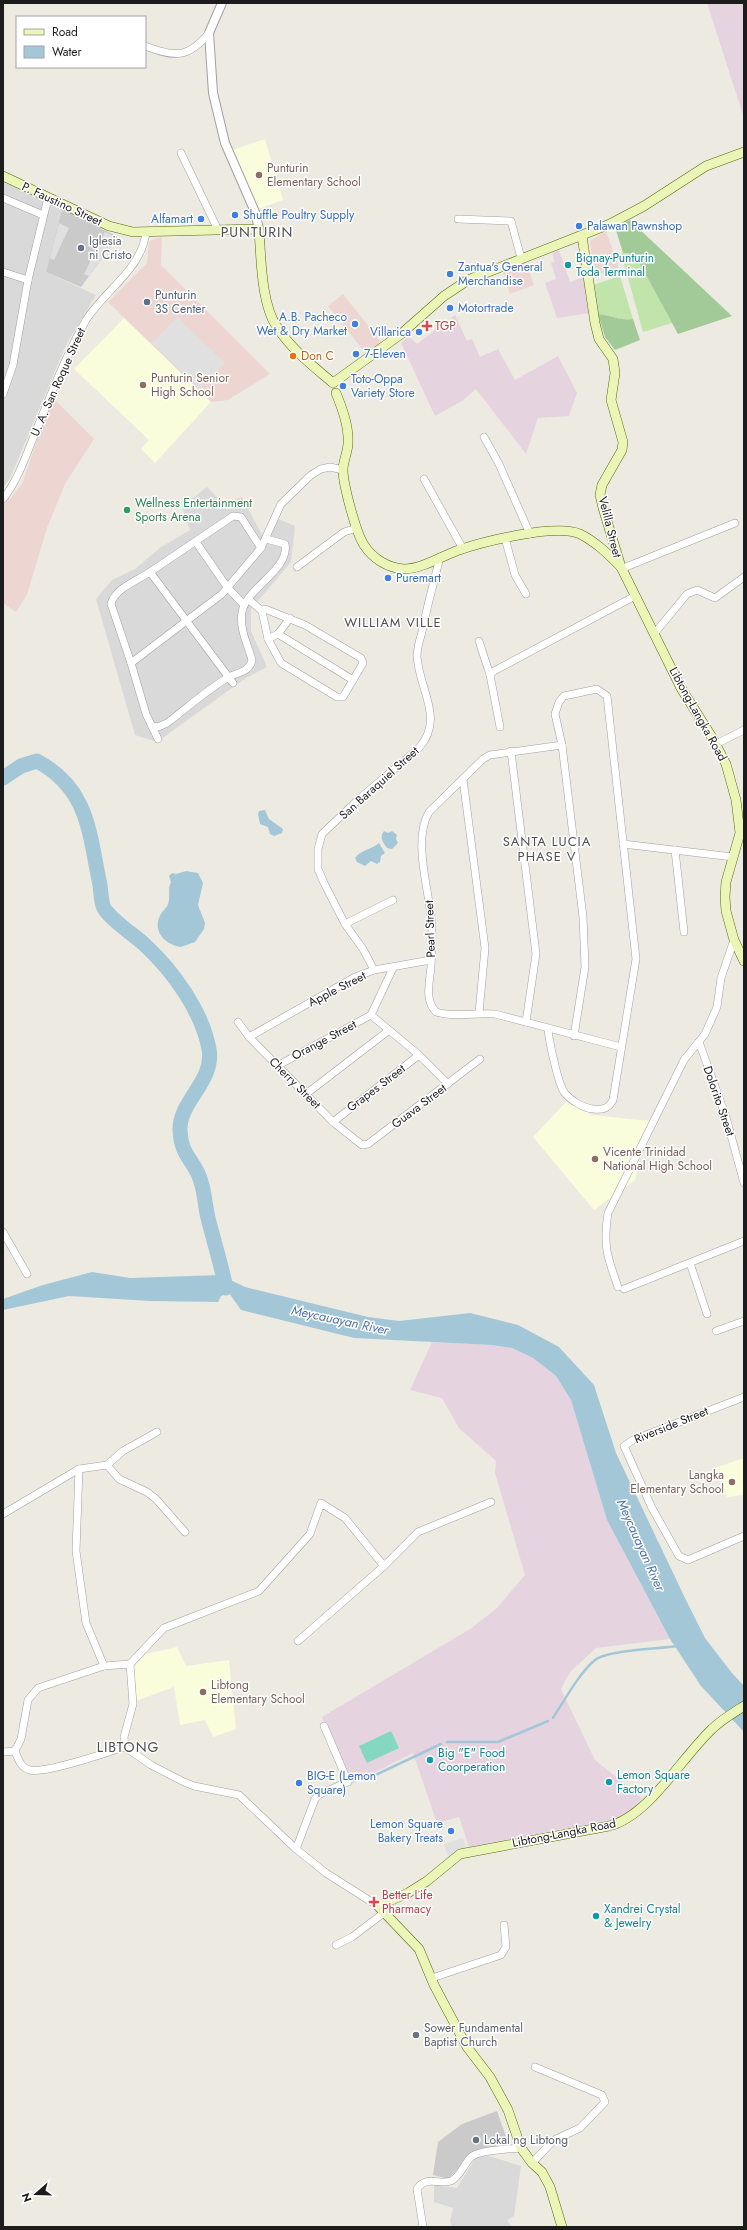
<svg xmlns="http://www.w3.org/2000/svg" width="747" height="2230" font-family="Jost,sans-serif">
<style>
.residential{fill:#dad9d9}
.commercial{fill:#edd6d2}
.industrial{fill:#e5d4e0}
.education{fill:#f9fddb}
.religious{fill:#cacaca}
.grass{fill:#c0e4aa}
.forest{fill:#a2ca99}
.pitch{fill:#84d8c1}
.parking{fill:#e0e0e0}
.water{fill:#a4c7d8}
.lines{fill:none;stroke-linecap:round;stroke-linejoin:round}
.stream{stroke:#a4c7d8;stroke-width:2.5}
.river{stroke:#a4c7d8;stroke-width:15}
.minor-casing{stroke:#a0a0a0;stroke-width:8}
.tertiary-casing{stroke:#a0a0a0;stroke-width:10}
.secondary-casing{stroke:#566a0b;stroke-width:10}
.minor{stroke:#fff;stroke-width:7}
.tertiary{stroke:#fff;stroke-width:8}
.secondary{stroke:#ebf5b8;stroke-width:9}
.education-dot{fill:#8d6e63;stroke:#fff;stroke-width:1.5}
.shop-dot{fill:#3f7fe0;stroke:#fff;stroke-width:1.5}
.worship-dot{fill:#6b7280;stroke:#fff;stroke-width:1.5}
.culture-dot{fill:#0f9aa8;stroke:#fff;stroke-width:1.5}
.service-dot{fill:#5c6f8a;stroke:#fff;stroke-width:1.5}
.health-dot{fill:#e0444e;stroke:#fff;stroke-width:1.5}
.food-dot{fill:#e8710a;stroke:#fff;stroke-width:1.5}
.leisure-dot{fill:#2e9e5b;stroke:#fff;stroke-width:1.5}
.labels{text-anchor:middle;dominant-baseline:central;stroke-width:3;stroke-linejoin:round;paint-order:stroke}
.education-label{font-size:12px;fill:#785e54;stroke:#fff;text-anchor:start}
.street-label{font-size:12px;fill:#1c1c1c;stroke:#fff}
.shop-label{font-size:12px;fill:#366cbe;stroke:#fff;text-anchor:start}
.worship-label{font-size:12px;fill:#5b616d;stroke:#fff;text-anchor:start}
.culture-label{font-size:12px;fill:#0d838f;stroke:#fff;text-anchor:start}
.service-label{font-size:12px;fill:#4e5e75;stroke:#fff;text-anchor:start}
.health-label{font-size:12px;fill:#be3a42;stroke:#fff;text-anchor:start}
.food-label{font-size:12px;fill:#c56008;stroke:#fff;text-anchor:start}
.leisure-label{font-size:12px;fill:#27864d;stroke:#fff;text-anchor:start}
.neighbourhood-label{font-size:13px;letter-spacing:1px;fill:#4f4f4f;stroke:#fff}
.water-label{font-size:13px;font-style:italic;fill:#4f70a5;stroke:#fff}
.quarter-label{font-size:14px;letter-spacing:1px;fill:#4f4f4f;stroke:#fff}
</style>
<rect width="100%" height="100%" fill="#edeae2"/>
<g class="residential">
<path d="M 3,181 L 62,209 L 46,272 L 96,295 L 66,345 L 11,476 L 3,489 Z"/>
<path d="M 207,487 L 223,503 L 242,497 L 263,537 L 274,517 L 295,526 L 291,562 L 251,609 L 251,631 L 267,667 L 246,678 L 157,742 L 135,735 L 96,599 L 112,580 L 135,569 L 161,547 L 190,530 L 182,507 Z"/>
<path d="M 489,2156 L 521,2166 L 514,2216 L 507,2220 L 512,2227 L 452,2227 L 450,2221 L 453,2208 L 434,2202 L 434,2185 L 457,2188 L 476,2157 Z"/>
</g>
<g class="commercial">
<path d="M 606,231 L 619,268 L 594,276 L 590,241 Z"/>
<path d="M 162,237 L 161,265 L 270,374 L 228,400 L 211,402 L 108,302 L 147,263 L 149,241 Z"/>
<path d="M 526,262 L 534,285 L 510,294 L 503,271 Z"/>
<path d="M 343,294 L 382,343 L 367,355 L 328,306 Z"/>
<path d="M 52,397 L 94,439 L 65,484 L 47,528 L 27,595 L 16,612 L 3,603 L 3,495 L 10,499 L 22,484 Z"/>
</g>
<g class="industrial">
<path d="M 707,3 L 744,3 L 744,118 Z"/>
<path d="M 559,250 L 570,282 L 584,277 L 590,313 L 557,318 L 545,283 L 556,279 L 551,263 L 555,262 L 552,253 Z"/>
<path d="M 455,315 L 467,341 L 472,339 L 480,357 L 498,349 L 515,380 L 558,356 L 577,393 L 569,416 L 538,418 L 526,454 L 476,389 L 462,401 L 435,416 L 401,343 L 409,336 L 417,344 Z"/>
<path d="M 432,1342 L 491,1345 L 512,1348 L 533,1358 L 556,1376 L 571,1400 L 607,1520 L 670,1639 L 596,1648 L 570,1672 L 561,1689 L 595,1760 L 642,1798 L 626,1817 L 469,1847 L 459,1817 L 437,1823 L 413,1753 L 352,1784 L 322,1717 L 470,1629 L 496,1609 L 525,1575 L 495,1473 L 496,1461 L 459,1428 L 442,1398 L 410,1390 Z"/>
</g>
<g class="education">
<path d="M 265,139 L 283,200 L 258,209 L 232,150 Z"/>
<path d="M 124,318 L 211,402 L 155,463 L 141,449 L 149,440 L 74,369 Z"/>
<path d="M 566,1102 L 592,1115 L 649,1121 L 635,1180 L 594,1210 L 533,1137 Z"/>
<path d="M 744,1458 L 744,1495 L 727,1497 L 715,1468 Z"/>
<path d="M 177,1647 L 186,1666 L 229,1660 L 236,1729 L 213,1737 L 205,1720 L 180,1725 L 174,1687 L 136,1701 L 133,1668 L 146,1654 Z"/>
</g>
<g class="religious">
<path d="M 62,209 L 118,237 L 81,287 L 46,272 Z"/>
<path d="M 497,2111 L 508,2142 L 470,2156 L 448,2179 L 433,2175 L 438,2142 L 462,2124 Z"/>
</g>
<g class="grass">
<path d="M 621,253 L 634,253 L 672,323 L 643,332 Z"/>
<path d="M 620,276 L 633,319 C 621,321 610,315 598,314 L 593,285 Z"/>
</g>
<g class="forest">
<path d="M 630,220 L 636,226 L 732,316 L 678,334 L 634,253 L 623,253 L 615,227 Z"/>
<path d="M 598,314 C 610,315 621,321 633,319 L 640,340 L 615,350 L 605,337 Z"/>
</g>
<path class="pitch" d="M 391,1731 L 399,1748 L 367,1763 L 359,1746 Z"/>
<g class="parking">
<path d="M 59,223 L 69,228 L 54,260 L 50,258 Z"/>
<path d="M 105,232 L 117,238 L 89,276 L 84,274 Z"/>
<path d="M 177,317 L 225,363 L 200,389 L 152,343 Z"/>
<path d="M 463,1838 L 467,1849 L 449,1860 L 444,1844 Z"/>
</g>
<g class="water">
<path d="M 265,810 L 269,819 L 283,829 L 282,833 L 274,836 L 270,834 L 268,827 L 260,824 L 258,814 L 259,811 Z"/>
<path d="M 384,831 L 388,833 L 392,831 L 397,835 L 396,839 L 398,843 L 392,849 L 387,848 C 383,843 379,837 384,831 Z"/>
<path d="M 379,843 L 385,853 L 381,856 L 380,862 L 377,864 L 371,861 L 365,866 L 357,862 L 355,858 C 360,850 373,849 379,843 Z"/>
<path d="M 186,871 L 198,873 L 203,883 L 198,905 L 205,923 L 204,929 L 195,942 L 181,947 C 165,945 151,930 161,914 C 163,910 167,908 168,904 C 171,896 167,889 171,882 L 169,876 L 172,873 L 176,874 Z"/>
<path d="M 92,1272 L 130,1278 L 220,1275 L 245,1287 L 368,1317 L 399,1321 L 470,1313 L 518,1325 L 559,1347 L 594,1385 L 616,1453 L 685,1598 L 705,1638 L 732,1673 L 744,1686 L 744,1732 L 701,1686 L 670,1639 L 607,1520 L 571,1400 L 556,1376 L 533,1358 L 512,1348 L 491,1345 L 354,1338 L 241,1310 L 229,1293 L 221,1296 L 218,1302 L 150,1301 L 69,1296 L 3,1310 L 3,1299 L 43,1285 Z"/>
</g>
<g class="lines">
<g class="stream">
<path d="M 553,1718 C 564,1701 580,1672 595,1660 C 607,1650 659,1649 677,1646"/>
<path d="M 447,1742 L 498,1742 L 548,1721"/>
<path d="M 365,1780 L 441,1744"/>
</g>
<path class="river" d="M 3,778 L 21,766 L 37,761 C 89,789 89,833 100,885 C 101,892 101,906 106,911 C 115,923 133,934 145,945 C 173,971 202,1011 209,1049 C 215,1081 179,1101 180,1130 C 181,1158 196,1161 201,1182 C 205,1194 205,1206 208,1218 C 214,1242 221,1264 226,1288"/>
<g class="minor-casing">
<g id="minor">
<path d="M 145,46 C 174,57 188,59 209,33"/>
<path d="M 181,153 L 218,230"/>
<path d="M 3,198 L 43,215"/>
<path d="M 458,219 L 511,221 L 521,258"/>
<path d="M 3,272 L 28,280"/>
<path d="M 3,394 L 13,365 L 28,280 L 48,198"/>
<path d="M 484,437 L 499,464 L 530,534"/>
<path d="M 424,479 L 463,549"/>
<path d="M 3,499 C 18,480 25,458 34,436 C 50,397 65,357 86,320 C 105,290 142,269 146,232"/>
<path d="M 505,538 L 515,575 L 526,594"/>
<path d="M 196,542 L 227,587 L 244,605"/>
<path d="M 297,567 L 344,532 L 357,528"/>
<path d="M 621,569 L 735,523"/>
<path d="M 150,572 C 138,580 114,589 111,604 L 131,663 L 146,714 L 158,739"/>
<path d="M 248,599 L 262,611 L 268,639 L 281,663 L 337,697 L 343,697 L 363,663 L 361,658 L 305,625 L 265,609 L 262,611"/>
<path d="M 278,634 L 353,680"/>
<path d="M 654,634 L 687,594 L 697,590 L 715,598 L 744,577"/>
<path d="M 268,639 L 278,634 L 290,618"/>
<path d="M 479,641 L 490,675"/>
<path d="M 131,663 L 222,594 L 261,548 L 281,504 L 311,475 L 321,469 L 330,467 L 343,470"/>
<path d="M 233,683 L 150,572 L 233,516 L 241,517 L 261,548"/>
<path d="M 152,726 L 158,727 L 167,723 C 186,709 211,686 231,676 C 240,672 250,671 252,660 C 248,645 239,629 242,612 C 246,588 290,570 285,544 L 266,539"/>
<path d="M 500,727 L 490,675 L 494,671 L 635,596"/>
<path d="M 716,744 L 744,730"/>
<path d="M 562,745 L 490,755 L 483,759 L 429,812 C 413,839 428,886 431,917 C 433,933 432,949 431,966 C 430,981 424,1000 436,1012 C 454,1018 476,1012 495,1014 L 621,1047"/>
<path d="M 511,751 L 536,954 L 526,1022"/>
<path d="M 463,779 L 485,948 L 479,1013"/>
<path d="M 623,844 L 733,857"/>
<path d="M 675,850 L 684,932"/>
<path d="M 345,924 L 393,900"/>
<path d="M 393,968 L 371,1015 L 419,1055 L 448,1084"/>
<path d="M 374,970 L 363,949 L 345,924 L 324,883 L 318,869 L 318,849 L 322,834 L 359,799 L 419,748 C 445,718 419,690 417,656 C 417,648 420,639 422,632 C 427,606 434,582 440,557"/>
<path d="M 238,1022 L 249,1037 L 333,1122 L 362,1145 L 368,1144 L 480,1059"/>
<path d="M 548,1029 C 549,1041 558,1083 564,1092 C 570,1100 583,1108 593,1109 C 603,1110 608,1109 613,1100 L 636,959 L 607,696 L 597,689 L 564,696 L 559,702 L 555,714 L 562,745 L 583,917 L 585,967 L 574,1036"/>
<path d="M 249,1037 L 355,977 L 374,970 L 431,960"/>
<path d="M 699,1042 L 726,1117 L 744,1183"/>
<path d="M 277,1066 L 371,1015"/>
<path d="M 306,1094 L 388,1031"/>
<path d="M 333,1122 L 419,1055"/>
<path d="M 3,1232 L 27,1274"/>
<path d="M 690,1263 L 707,1314"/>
<path d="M 618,1287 C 607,1256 603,1246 608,1213 L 684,1060 L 705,1034 L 717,1007 L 721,978 L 734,940"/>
<path d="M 624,1289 L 744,1241"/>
<path d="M 716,1331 L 744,1321"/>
<path d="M 744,1397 L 633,1440 L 624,1446 L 652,1508 L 679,1556 L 688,1560 L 744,1536"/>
<path d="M 107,1465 L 119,1479 L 147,1492 L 156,1499 L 185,1532"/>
<path d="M 79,1469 L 76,1551 L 86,1623 L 104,1666"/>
<path d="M 3,1514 L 79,1469 L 107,1465 L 123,1451 L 157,1432"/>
<path d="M 298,1641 L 384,1566 L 418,1532 L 491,1502"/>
<path d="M 125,1747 C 107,1752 46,1774 30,1770 C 21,1768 18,1759 15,1751 L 21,1739 L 28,1700 L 38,1688 L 104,1666 L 130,1664 L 164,1628 L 259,1591 L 310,1534 L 321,1503 L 345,1518 L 384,1566"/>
<path d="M 125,1747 L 151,1765 L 184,1782 L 194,1786 L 239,1795 L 296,1849 L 326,1873 L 378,1906"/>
<path d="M 125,1747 L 124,1737 L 133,1704 L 130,1664"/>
<path d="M 3,1752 L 15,1751"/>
<path d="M 296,1849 L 315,1799 L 320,1794 L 348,1782 L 324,1726"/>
<path d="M 336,1945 L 352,1937 L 385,1912"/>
<path d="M 432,1978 L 501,1955 L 506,1947 L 504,1925"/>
<path d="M 532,2163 L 554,2140 L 580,2128 L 605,2102 L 602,2095 L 535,2067"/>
<path d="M 423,2227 L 417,2189 C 426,2175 439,2185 451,2181 C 460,2177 464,2164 471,2157 C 480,2150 509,2149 521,2148"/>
</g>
</g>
<g class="tertiary-casing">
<path id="tertiary" d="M 222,3 L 209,33 L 213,93 L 225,143 L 255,212 L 259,229"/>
</g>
<g class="secondary-casing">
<g id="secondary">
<path d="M 3,176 L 109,226 L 133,232 L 259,229 C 261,257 261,304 277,327 C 291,349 313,366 333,383 L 401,334 L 444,296 L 468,280 L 610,224 L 644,206 L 706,166 L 744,152"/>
<path d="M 582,236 L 595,323 L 599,339 L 613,359 L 615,373 L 611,400 L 623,442 L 622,450 L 602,485 L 600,495 L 603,508 L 621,567 L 681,688 L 713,739 L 726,764 L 736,800 L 740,833 L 726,882 L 725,897 L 726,911 L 734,940 L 744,961"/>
<path d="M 336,393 C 342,408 349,426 348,443 C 348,452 343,461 343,470 C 343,484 356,533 364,545 C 373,559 388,568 404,569 C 420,569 441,557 456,551 C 481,542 556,523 580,534 C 596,542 608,554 620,566"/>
<path d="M 562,2227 L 550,2187 L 542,2172 L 532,2163 L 521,2148 L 508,2110 L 490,2077 L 467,2047 L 434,1985 L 419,1949 L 378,1906 L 408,1893 L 427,1881 L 460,1854 L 609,1826 C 648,1817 682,1757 712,1729 C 721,1720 733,1713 744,1706"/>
</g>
</g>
<use href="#minor" class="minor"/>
<use href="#tertiary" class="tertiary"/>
<use href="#secondary" class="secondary"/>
</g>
<g class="education-dot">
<circle cx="259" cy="175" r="4"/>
<circle cx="143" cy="385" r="4"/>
<circle cx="595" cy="1159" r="4"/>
<circle cx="732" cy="1482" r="4"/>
<circle cx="203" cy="1692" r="4"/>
</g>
<g class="shop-dot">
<circle cx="235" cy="215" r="4"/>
<circle cx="201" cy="219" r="4"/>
<circle cx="579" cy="226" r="4"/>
<circle cx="450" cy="274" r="4"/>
<circle cx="450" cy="308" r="4"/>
<circle cx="355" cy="324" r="4"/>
<circle cx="419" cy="332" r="4"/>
<circle cx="356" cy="354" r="4"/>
<circle cx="343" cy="386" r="4"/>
<circle cx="388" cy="578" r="4"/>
<circle cx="299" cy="1783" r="4"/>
<circle cx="451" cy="1831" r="4"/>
</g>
<g class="worship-dot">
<circle cx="81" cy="248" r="4"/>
<circle cx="416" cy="2035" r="4"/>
<circle cx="476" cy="2140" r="4"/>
</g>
<g class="culture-dot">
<circle cx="568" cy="265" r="4"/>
<circle cx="430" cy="1760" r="4"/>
<circle cx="609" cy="1782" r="4"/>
<circle cx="596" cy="1916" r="4"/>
</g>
<circle class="service-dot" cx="147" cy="302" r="4"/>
<g class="health-dot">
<path d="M425 320h4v4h4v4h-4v4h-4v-4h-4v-4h4z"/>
<path d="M372 1896h4v4h4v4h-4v4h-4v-4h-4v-4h4z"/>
</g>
<circle class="food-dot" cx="293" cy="356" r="4"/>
<circle class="leisure-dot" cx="127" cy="510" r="4"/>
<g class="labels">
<g class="education-label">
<text x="267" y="168">Punturin<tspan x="267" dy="14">Elementary School</tspan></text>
<text x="151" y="378">Punturin Senior<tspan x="151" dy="14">High School</tspan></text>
<text x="603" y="1152">Vicente Trinidad<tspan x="603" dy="14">National High School</tspan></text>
<text x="724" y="1475" text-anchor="end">Langka<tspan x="724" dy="14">Elementary School</tspan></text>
<text x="211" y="1685">Libtong<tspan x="211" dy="14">Elementary School</tspan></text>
</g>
<g class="street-label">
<text transform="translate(62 204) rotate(25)">P. Faustino Street</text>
<text transform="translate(58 382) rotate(-66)">U. A. San Roque Street</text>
<text transform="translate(610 527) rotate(76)">Velilla Street</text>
<text transform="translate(698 714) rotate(61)">Libtong-Langka Road</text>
<text transform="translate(379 783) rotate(-42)">San Baraquiel Street</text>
<text transform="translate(430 929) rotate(-92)">Pearl Street</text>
<text transform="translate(337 989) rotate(-27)">Apple Street</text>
<text transform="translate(324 1040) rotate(-28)">Orange Street</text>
<text transform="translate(295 1083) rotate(45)">Cherry Street</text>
<text transform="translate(376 1088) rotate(-37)">Grapes Street</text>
<text transform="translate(719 1101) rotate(71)">Dolorito Street</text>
<text transform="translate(419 1106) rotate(-37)">Guava Street</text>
<text transform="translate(671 1425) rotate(-22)">Riverside Street</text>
<text transform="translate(564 1833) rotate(-11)">Libtong-Langka Road</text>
</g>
<g class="shop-label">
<text x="243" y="215">Shuffle Poultry Supply</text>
<text x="193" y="219" text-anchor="end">Alfamart</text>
<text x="587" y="226">Palawan Pawnshop</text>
<text x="458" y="267">Zantua's General<tspan x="458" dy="14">Merchandise</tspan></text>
<text x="458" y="308">Motortrade</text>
<text x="347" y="317" text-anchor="end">A.B. Pacheco<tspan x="347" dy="14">Wet &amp; Dry Market</tspan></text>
<text x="411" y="332" text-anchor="end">Villarica</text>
<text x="364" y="354">7-Eleven</text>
<text x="351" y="379">Toto-Oppa<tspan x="351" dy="14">Variety Store</tspan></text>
<text x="396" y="578">Puremart</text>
<text x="307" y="1776">BIG-E (Lemon<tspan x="307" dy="14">Square)</tspan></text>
<text x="443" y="1824" text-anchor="end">Lemon Square<tspan x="443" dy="14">Bakery Treats</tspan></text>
</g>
<g class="worship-label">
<text x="89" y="241">Iglesia<tspan x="89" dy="14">ni Cristo</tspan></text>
<text x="424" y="2028">Sower Fundamental<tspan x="424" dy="14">Baptist Church</tspan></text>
<text x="484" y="2140">Lokal ng Libtong</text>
</g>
<g class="culture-label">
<text x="576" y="258">Bignay-Punturin<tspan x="576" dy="14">Toda Terminal</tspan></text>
<text x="438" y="1753">Big "E" Food<tspan x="438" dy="14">Coorperation</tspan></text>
<text x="617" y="1775">Lemon Square<tspan x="617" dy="14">Factory</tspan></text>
<text x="604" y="1909">Xandrei Crystal<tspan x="604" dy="14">&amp; Jewelry</tspan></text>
</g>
<g class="service-label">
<text x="155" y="295">Punturin<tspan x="155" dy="14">3S Center</tspan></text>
</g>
<g class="health-label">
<text x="435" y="326">TGP</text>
<text x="382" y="1895">Better Life<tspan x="382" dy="14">Pharmacy</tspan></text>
</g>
<g class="food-label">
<text x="301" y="356">Don C</text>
</g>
<g class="leisure-label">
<text x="135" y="503">Wellness Entertainment<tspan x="135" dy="14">Sports Arena</tspan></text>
</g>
<g class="neighbourhood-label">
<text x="393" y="622">WILLIAM VILLE</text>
<text x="547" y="841">SANTA LUCIA<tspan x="547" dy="15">PHASE V</tspan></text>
</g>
<g class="water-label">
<text transform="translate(340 1320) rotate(12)">Meycauayan River</text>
<text transform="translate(641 1545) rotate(66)">Meycauayan River</text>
</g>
<g class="quarter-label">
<text x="257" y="232">PUNTURIN</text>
<text x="128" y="1747">LIBTONG</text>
</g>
</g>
<rect width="747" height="2230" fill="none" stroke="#1c1c1c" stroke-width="8"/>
<rect x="16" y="16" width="130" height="52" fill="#ffffff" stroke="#a4a4a4"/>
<rect x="24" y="29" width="20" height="6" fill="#ebf5b8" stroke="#a4a4a4"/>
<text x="52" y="36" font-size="12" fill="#1c1c1c">Road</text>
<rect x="24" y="46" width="20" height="12" fill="#a4c7d8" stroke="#a4a4a4"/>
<text x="52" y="56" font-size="12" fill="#1c1c1c">Water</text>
<g transform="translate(36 2194) rotate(250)" stroke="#ffffff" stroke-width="3" paint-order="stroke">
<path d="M0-3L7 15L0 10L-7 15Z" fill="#1c1c1c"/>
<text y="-6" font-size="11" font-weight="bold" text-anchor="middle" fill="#1c1c1c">N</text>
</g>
</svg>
